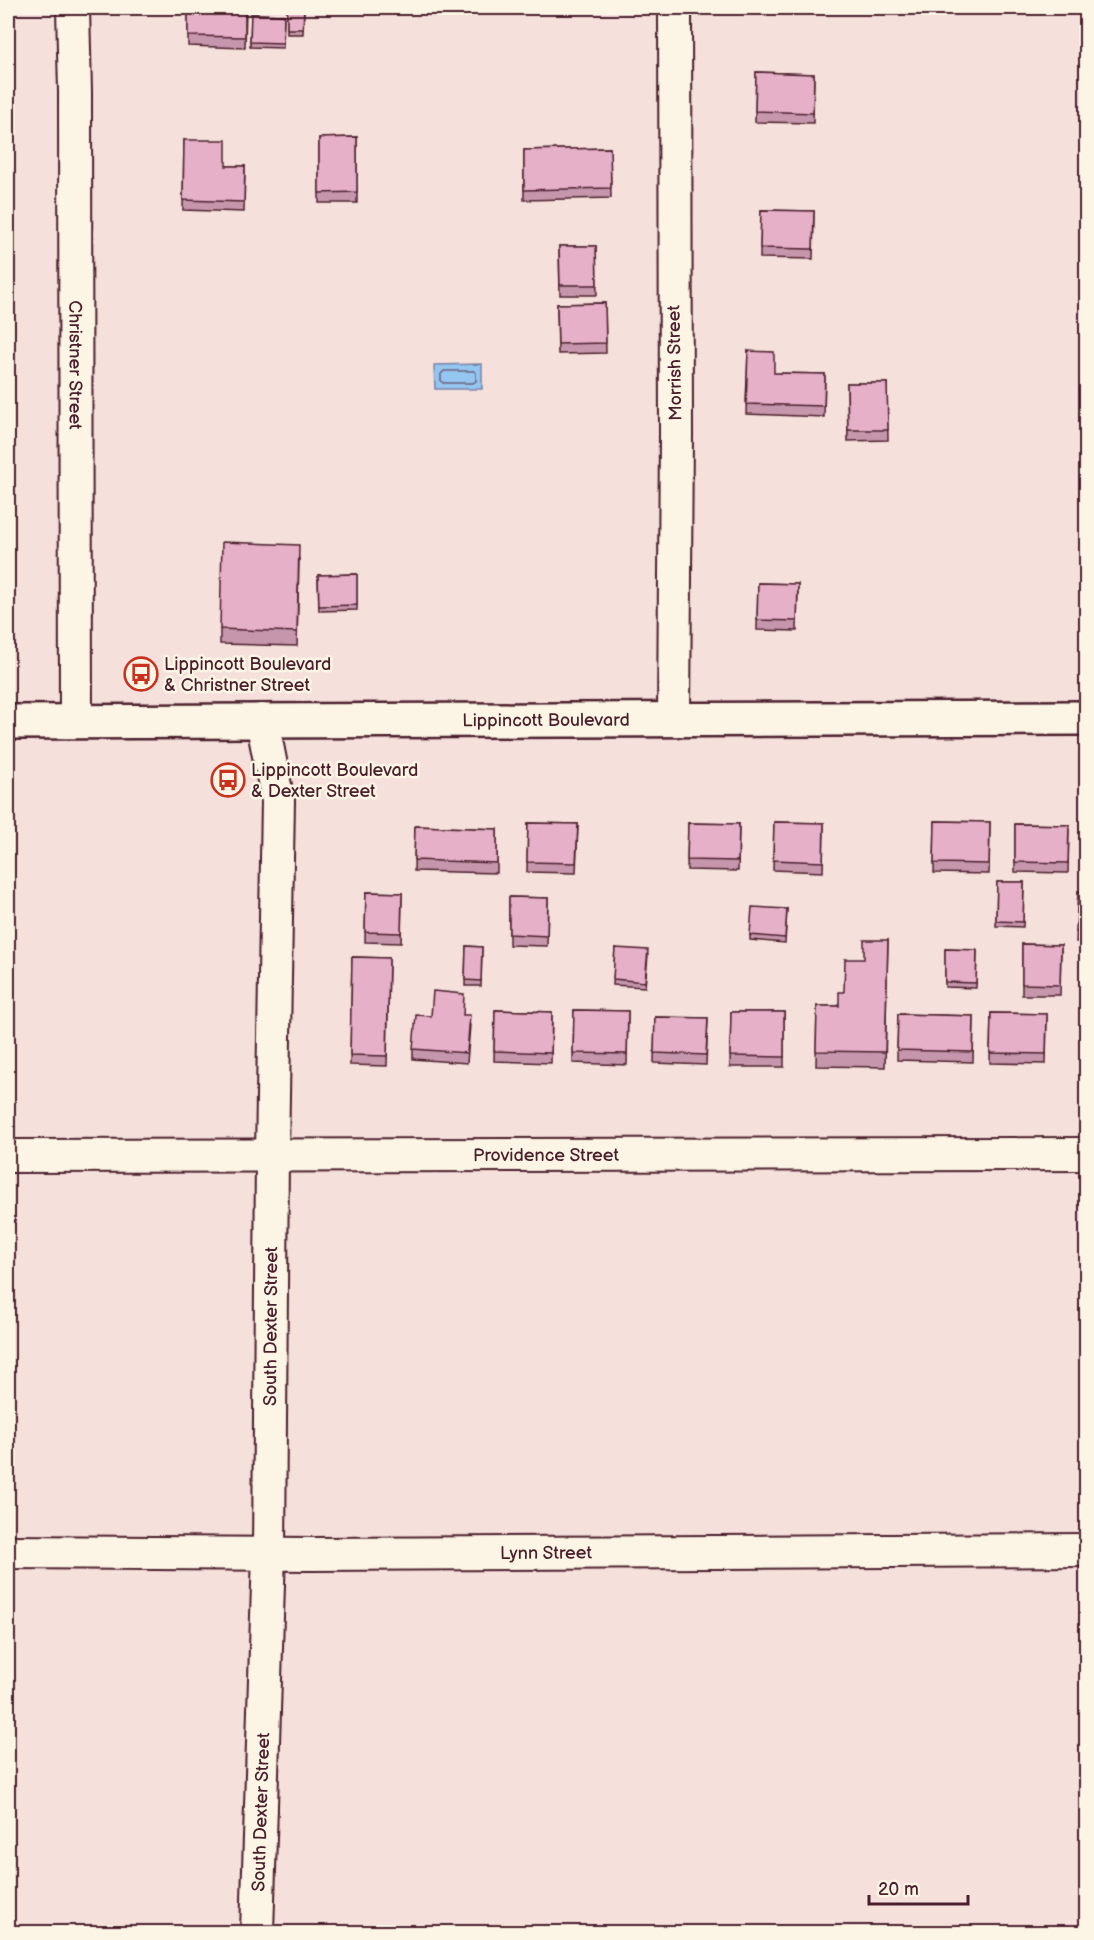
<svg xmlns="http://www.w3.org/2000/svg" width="1094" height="1940" font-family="'Balsamiq Sans',sans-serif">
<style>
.water{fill:#95c5f1;stroke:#7783a2;stroke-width:1.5}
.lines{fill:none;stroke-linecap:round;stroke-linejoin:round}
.shore{stroke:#68617a;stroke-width:1.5}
.minor-casing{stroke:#4a1f2b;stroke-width:36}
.tertiary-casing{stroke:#4a1f2b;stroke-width:38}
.minor{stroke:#fcf5e5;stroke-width:32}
.tertiary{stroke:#fcf5e5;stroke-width:33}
.wall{fill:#c697ac;stroke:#4a1f2b;stroke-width:1.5}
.building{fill:#e6b0c8;stroke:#4a1f2b;stroke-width:1.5}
.labels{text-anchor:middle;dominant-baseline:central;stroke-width:5;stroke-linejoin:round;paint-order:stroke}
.street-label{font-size:18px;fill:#4a1f2b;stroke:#fcf5e5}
.poi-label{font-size:18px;fill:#4a1f2b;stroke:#fcf5e5;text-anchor:start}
</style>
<rect width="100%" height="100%" fill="#f5e0dc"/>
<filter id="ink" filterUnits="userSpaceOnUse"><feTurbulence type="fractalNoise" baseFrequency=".0167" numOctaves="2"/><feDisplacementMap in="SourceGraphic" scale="12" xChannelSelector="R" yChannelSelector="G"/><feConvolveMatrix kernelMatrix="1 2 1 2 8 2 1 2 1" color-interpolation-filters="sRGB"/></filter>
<g filter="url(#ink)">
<path class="water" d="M 482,364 L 482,389 L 435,389 L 434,365 Z"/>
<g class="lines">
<path class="shore" d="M 444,371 L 474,371 L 476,373 L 476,381 L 473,383 L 443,383 L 441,381 L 441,374 Z"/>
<g class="minor-casing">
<g id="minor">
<path id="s1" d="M 73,8 L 75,92 L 76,722"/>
<path d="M 674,719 L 676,434 L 675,8"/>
<path id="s2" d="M 8,1156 L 1086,1154"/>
<path id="s3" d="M 8,1552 L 311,1554 L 1086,1550"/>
<path id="s4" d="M 257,1932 L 269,1553 L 272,1155 L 278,801 L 262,720"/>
</g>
</g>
<g class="tertiary-casing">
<g id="tertiary">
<path id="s5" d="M 8,722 L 1086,718"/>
</g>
</g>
<use href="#minor" class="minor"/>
<use href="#tertiary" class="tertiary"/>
</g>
<g class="wall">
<path d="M 188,8 L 246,8 L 245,48 L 188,46 Z"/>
<path d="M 287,8 L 304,8 L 303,34 L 287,34 Z"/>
<path d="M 251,14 L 284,15 L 283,48 L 250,47 Z"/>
<path d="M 756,72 L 814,74 L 813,123 L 755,122 Z"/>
<path d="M 357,137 L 357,203 L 319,203 L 319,138 Z"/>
<path d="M 184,140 L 226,166 L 245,166 L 244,212 L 183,210 Z"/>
<path d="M 610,148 L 611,198 L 524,200 L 524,150 Z"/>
<path d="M 761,210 L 814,211 L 813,259 L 760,258 Z"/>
<path d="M 559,246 L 596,246 L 597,295 L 560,295 Z"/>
<path d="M 605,303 L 606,353 L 558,354 L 557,304 Z"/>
<path d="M 748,351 L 774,373 L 825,374 L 824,417 L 746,414 Z"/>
<path d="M 847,383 L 887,383 L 888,440 L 848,441 Z"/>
<path d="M 299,559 L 297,646 L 220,644 L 220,629 Z"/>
<path d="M 357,574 L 357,610 L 319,611 L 318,575 Z"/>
<path d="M 758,583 L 798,584 L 797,631 L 757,630 Z"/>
<path d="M 935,821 L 990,822 L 989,874 L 934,873 Z"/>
<path d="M 774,822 L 824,823 L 823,872 L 773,870 Z"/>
<path d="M 528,823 L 578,824 L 576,873 L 527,872 Z"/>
<path d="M 688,823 L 739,824 L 738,871 L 687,870 Z"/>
<path d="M 1015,824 L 1069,825 L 1068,873 L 1015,872 Z"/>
<path d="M 415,826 L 497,829 L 497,873 L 414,871 Z"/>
<path d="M 997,882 L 1024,882 L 1023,927 L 996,926 Z"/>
<path d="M 1078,891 L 1086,891 L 1086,942 L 1076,942 Z"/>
<path d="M 366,892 L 402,893 L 401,943 L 365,942 Z"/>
<path d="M 509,897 L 548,898 L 547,946 L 509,945 Z"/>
<path d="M 787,909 L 785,943 L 750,940 L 750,935 Z"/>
<path d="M 888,940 L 885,1067 L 816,1066 L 817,1006 L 839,1006 L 844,992 L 864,959 Z"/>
<path d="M 1022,944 L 1061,945 L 1060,995 L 1022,995 Z"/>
<path d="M 466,946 L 482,947 L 481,986 L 465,986 Z"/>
<path d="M 615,948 L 648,955 L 645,987 L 613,985 Z"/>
<path d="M 945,949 L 977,950 L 976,988 L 945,987 Z"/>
<path d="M 352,957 L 389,958 L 387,1066 L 350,1065 Z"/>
<path d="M 495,1010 L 552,1012 L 551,1063 L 494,1061 Z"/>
<path d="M 574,1010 L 628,1011 L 627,1065 L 573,1063 Z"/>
<path d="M 731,1012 L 784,1012 L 784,1067 L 730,1067 Z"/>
<path d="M 991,1013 L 1047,1014 L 1046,1064 L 990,1063 Z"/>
<path d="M 898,1014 L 974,1016 L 973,1062 L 897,1060 Z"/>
<path d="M 463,1015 L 470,1025 L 467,1063 L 413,1059 L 413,1049 L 431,1016 Z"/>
<path d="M 655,1017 L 708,1018 L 706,1065 L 654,1063 Z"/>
</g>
<g class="building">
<path d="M 188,8 L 245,8 L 245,37 L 188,36 Z"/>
<path d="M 287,8 L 304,8 L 303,29 L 287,29 Z"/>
<path d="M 251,14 L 284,15 L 283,43 L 250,42 Z"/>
<path d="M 756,72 L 814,74 L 813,113 L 755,111 Z"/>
<path d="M 357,137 L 357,192 L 319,193 L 319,138 Z"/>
<path d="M 184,140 L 226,140 L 226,166 L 245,166 L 244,202 L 183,200 Z"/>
<path d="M 610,148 L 611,188 L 524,190 L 524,150 Z"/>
<path d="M 761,210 L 814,211 L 813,249 L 760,248 Z"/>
<path d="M 559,246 L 596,246 L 597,285 L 560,285 Z"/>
<path d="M 605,303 L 606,343 L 558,344 L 557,304 Z"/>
<path d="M 748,351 L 774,352 L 774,373 L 825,374 L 824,406 L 746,404 Z"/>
<path d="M 847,383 L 887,383 L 888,430 L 848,430 Z"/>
<path d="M 222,542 L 299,545 L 297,632 L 220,629 Z"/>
<path d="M 357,574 L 357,605 L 319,606 L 318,575 Z"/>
<path d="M 758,583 L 798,584 L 797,621 L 757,620 Z"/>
<path d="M 935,821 L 990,822 L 989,864 L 934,863 Z"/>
<path d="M 774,822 L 824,823 L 823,862 L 773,860 Z"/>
<path d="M 528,823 L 578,824 L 576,863 L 527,862 Z"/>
<path d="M 688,823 L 739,824 L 738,861 L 687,860 Z"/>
<path d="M 1015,824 L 1069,825 L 1068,863 L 1015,862 Z"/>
<path d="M 415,826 L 497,829 L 497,863 L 414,860 Z"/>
<path d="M 997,882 L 1024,882 L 1023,922 L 996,921 Z"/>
<path d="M 1078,891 L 1086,891 L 1086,932 L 1076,932 Z"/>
<path d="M 366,892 L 402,893 L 401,933 L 365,932 Z"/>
<path d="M 509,897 L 548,898 L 547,936 L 509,934 Z"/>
<path d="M 752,907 L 787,909 L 785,938 L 750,935 Z"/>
<path d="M 864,940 L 888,940 L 885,1052 L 816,1051 L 817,1006 L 839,1006 L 839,992 L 844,992 L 845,959 L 864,959 Z"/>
<path d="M 1022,944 L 1061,945 L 1060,985 L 1022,984 Z"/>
<path d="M 466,946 L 482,947 L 481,981 L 465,980 Z"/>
<path d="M 615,948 L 648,950 L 645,982 L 613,979 Z"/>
<path d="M 945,949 L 977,950 L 976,983 L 945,982 Z"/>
<path d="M 352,957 L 389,958 L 387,1056 L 350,1055 Z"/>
<path d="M 433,991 L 464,994 L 463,1015 L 470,1015 L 467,1053 L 413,1049 L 416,1015 L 431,1016 Z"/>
<path d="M 495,1010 L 552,1012 L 551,1053 L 494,1051 Z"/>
<path d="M 574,1010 L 628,1011 L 627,1054 L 573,1053 Z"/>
<path d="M 731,1012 L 784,1012 L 784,1057 L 730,1056 Z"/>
<path d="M 991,1013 L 1047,1014 L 1046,1054 L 990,1053 Z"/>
<path d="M 898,1014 L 974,1016 L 973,1052 L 897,1050 Z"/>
<path d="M 655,1017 L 708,1018 L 706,1055 L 654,1053 Z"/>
</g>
</g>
<defs>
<g id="bus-ring" transform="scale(1.725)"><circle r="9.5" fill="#fcf5e5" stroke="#c8321e" stroke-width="1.5"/><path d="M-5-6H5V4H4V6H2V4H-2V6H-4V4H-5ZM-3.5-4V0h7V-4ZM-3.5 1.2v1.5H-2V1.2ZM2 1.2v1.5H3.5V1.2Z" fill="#c8321e"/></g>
</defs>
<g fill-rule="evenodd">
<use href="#bus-ring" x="141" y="674"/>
<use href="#bus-ring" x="228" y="780"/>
</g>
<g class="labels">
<g class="street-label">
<text transform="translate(675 363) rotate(-91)">Morrish Street</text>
<text stroke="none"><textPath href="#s1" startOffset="357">Christner Street</textPath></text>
<text stroke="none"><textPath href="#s5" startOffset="538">Lippincott Boulevard</textPath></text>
<text stroke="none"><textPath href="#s2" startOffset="538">Providence Street</textPath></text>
<text stroke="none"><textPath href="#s4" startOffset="606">South Dexter Street</textPath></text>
<text stroke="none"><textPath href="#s3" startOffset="538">Lynn Street</textPath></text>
<text stroke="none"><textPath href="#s4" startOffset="120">South Dexter Street</textPath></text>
</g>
<g class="poi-label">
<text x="164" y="664">Lippincott Boulevard<tspan x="164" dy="21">&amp; Christner Street</tspan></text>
<text x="251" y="770">Lippincott Boulevard<tspan x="251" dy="21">&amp; Dexter Street</tspan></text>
</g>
</g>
<rect width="1094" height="1940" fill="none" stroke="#fcf5e5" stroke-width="30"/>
<rect x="15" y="15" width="1064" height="1910" fill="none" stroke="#4a1f2b" stroke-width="2" filter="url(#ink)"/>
<path d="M869 1895v9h99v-9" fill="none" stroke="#4a1f2b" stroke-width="3"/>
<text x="878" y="1895" font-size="18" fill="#4a1f2b" stroke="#fcf5e5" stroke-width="4.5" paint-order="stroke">20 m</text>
</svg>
